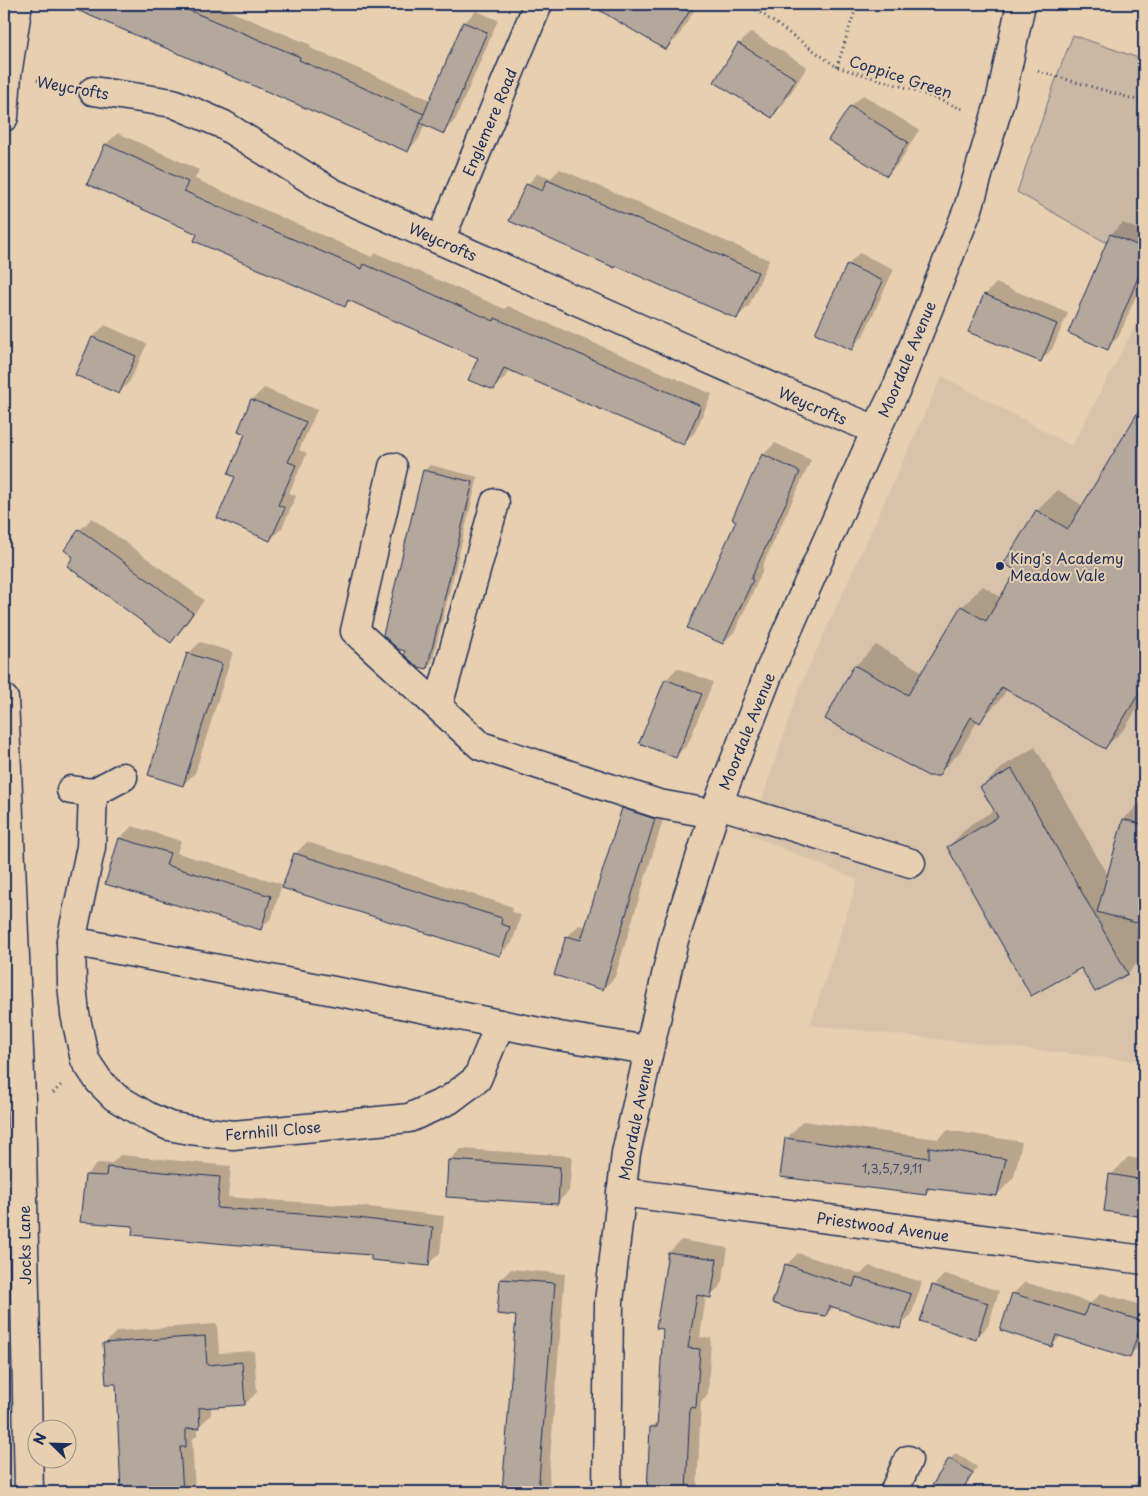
<svg xmlns="http://www.w3.org/2000/svg" width="1148" height="1496" font-family="'Playpen Sans',sans-serif">
<style>
.built{fill:#d8c3aa}
.green{fill:#cab7a4;stroke:#727381}
.shadow{fill:#0003}
.building{fill:#b4a79c;stroke:#1b2f5e}
.lines{fill:none;stroke-linecap:round;stroke-linejoin:round}
.minor-casing{stroke:#1b2f5e;stroke-width:31}
.path{stroke:#1b2f5e;stroke-width:3;stroke-dasharray:1 4;stroke-linecap:butt}
.minor{stroke:#e7cfb0;stroke-width:28}
.poi-dot{fill:#1b2f5e;stroke:#e7cfb0;stroke-width:2}
.labels{text-anchor:middle;dominant-baseline:central;stroke-width:4;stroke-linejoin:round;paint-order:stroke}
.number-label{font-size:12px;fill:#414d6e}
.street-label{font-size:15px;fill:#1b2f5e;stroke:#e7cfb0}
.poi-label{font-size:15px;fill:#1b2f5e;stroke:#e7cfb0;text-anchor:start}
</style>
<rect width="100%" height="100%" fill="#e7cfb0"/>
<filter id="ink" filterUnits="userSpaceOnUse"><feTurbulence type="fractalNoise" baseFrequency=".02" numOctaves="2"/><feDisplacementMap in="SourceGraphic" scale="10" xChannelSelector="R" yChannelSelector="G"/><feConvolveMatrix kernelMatrix="1 2 1 2 8 2 1 2 1" color-interpolation-filters="sRGB"/></filter>
<g filter="url(#ink)">
<path class="built" d="M 1144,309 L 1144,1062 L 810,1025 L 858,880 L 750,835 L 800,686 L 942,376 L 1072,446 Z"/>
<path class="green" d="M 1073,35 L 1144,60 L 1144,264 L 1017,192 L 1057,76 Z"/>
<g class="shadow">
<path d="M 103,4 L 213,4 L 311,45 L 310,48 L 431,100 L 464,23 L 476,11 L 498,20 L 455,120 L 444,132 L 425,124 L 419,139 L 407,151 L 97,17 Z"/>
<path d="M 614,4 L 698,4 L 678,37 L 666,49 L 608,14 Z"/>
<path d="M 751,32 L 807,67 L 783,105 L 772,116 L 739,44 Z"/>
<path d="M 863,95 L 919,130 L 899,163 L 887,175 L 830,140 L 851,106 Z"/>
<path d="M 118,133 L 199,170 L 195,179 L 256,206 L 372,257 L 376,253 L 505,309 L 508,306 L 712,394 L 695,432 L 683,444 L 509,369 L 505,377 L 493,389 L 479,357 L 350,300 L 345,306 L 198,233 L 88,183 L 106,144 Z"/>
<path d="M 560,169 L 769,260 L 749,306 L 737,317 L 527,185 L 538,173 L 551,178 Z"/>
<path d="M 1123,223 L 1144,232 L 1144,277 L 1119,336 L 1108,348 L 1111,234 Z"/>
<path d="M 859,253 L 894,269 L 863,336 L 851,348 L 848,265 Z"/>
<path d="M 996,283 L 1068,313 L 1052,349 L 1040,361 L 985,295 Z"/>
<path d="M 105,325 L 147,344 L 130,381 L 119,393 L 77,374 L 93,337 Z"/>
<path d="M 264,388 L 317,410 L 299,450 L 307,453 L 289,493 L 296,496 L 282,528 L 270,540 L 237,476 L 247,434 L 239,430 L 253,399 Z"/>
<path d="M 1144,405 L 1144,697 L 1126,727 L 1105,748 L 1007,689 L 1000,700 L 980,721 L 978,720 L 959,753 L 938,774 L 855,666 L 876,645 L 923,672 L 962,607 L 983,586 L 1002,598 L 1018,571 L 1037,511 L 1058,490 L 1083,506 Z"/>
<path d="M 775,443 L 811,460 L 762,567 L 764,568 L 735,631 L 723,643 L 737,520 L 763,455 Z"/>
<path d="M 430,465 L 478,477 L 432,662 L 426,668 L 424,471 Z"/>
<path d="M 92,518 L 204,600 L 183,629 L 171,641 L 65,549 L 80,530 Z"/>
<path d="M 200,642 L 233,652 L 195,773 L 183,785 L 188,654 Z"/>
<path d="M 677,668 L 713,682 L 688,744 L 676,756 L 666,680 Z"/>
<path d="M 1035,747 L 1108,876 L 1124,819 L 1141,802 L 1144,803 L 1144,924 L 1134,921 L 1144,939 L 1144,956 L 1128,973 L 1096,991 L 1082,966 L 948,847 L 971,824 L 995,810 L 982,787 L 1005,765 Z"/>
<path d="M 635,797 L 667,807 L 615,977 L 603,989 L 568,936 L 579,925 L 587,927 L 623,809 Z"/>
<path d="M 132,826 L 181,841 L 177,853 L 282,884 L 272,917 L 261,929 L 107,884 L 120,838 Z"/>
<path d="M 307,842 L 513,907 L 512,912 L 521,915 L 512,943 L 500,954 L 295,854 Z"/>
<path d="M 803,1121 L 938,1139 L 948,1130 L 1022,1142 L 1014,1177 L 997,1195 L 932,1187 L 925,1194 L 786,1139 Z"/>
<path d="M 461,1149 L 572,1156 L 569,1191 L 557,1203 L 449,1160 Z"/>
<path d="M 120,1155 L 231,1166 L 228,1197 L 369,1207 L 444,1216 L 440,1253 L 428,1264 L 373,1254 L 134,1225 L 86,1175 L 98,1163 L 111,1164 Z"/>
<path d="M 1128,1157 L 1144,1160 L 1144,1216 L 1105,1210 L 1111,1175 Z"/>
<path d="M 681,1240 L 728,1248 L 722,1284 L 711,1296 L 706,1296 L 700,1337 L 711,1338 L 708,1395 L 701,1402 L 697,1492 L 648,1492 L 651,1427 L 659,1420 L 669,1252 Z"/>
<path d="M 798,1253 L 861,1274 L 869,1266 L 922,1282 L 911,1316 L 899,1327 L 834,1307 L 826,1314 L 786,1265 Z"/>
<path d="M 511,1269 L 565,1274 L 549,1471 L 550,1492 L 503,1492 L 517,1315 L 501,1279 Z"/>
<path d="M 945,1274 L 999,1291 L 988,1326 L 976,1338 L 933,1286 Z"/>
<path d="M 1025,1282 L 1091,1303 L 1101,1293 L 1144,1306 L 1144,1335 L 1141,1344 L 1129,1356 L 1062,1335 L 1052,1345 L 1013,1294 Z"/>
<path d="M 217,1324 L 219,1353 L 254,1351 L 257,1392 L 245,1404 L 211,1406 L 211,1415 L 198,1427 L 198,1434 L 192,1440 L 195,1492 L 123,1492 L 117,1382 L 105,1343 L 117,1331 Z"/>
<path d="M 956,1453 L 977,1467 L 962,1492 L 929,1492 L 950,1459 Z"/>
<path d="M 1144,1475 L 1144,1492 L 1127,1492 Z"/>
</g>
<g class="building">
<path d="M 63,4 L 174,4 L 300,57 L 299,60 L 424,114 L 408,152 Z"/>
<path d="M 589,4 L 676,4 L 689,12 L 666,50 Z"/>
<path d="M 463,22 L 487,32 L 444,134 L 420,123 Z"/>
<path d="M 738,43 L 796,79 L 772,118 L 714,82 Z"/>
<path d="M 850,106 L 908,142 L 887,176 L 828,140 Z"/>
<path d="M 105,144 L 188,182 L 184,191 L 244,218 L 362,269 L 364,264 L 494,321 L 495,318 L 701,406 L 684,445 L 504,368 L 494,390 L 468,380 L 478,358 L 348,300 L 345,307 L 194,241 L 197,234 L 87,184 Z"/>
<path d="M 547,180 L 758,272 L 737,319 L 616,266 L 615,268 L 509,221 L 526,184 L 542,191 Z"/>
<path d="M 1110,234 L 1144,248 L 1144,263 L 1108,350 L 1068,333 Z"/>
<path d="M 847,264 L 883,281 L 852,350 L 815,333 Z"/>
<path d="M 984,294 L 1057,324 L 1041,362 L 968,332 Z"/>
<path d="M 92,337 L 136,356 L 119,394 L 75,375 Z"/>
<path d="M 251,399 L 306,422 L 288,462 L 296,465 L 278,505 L 285,508 L 270,541 L 217,518 L 235,477 L 228,474 L 245,434 L 238,431 Z"/>
<path d="M 1144,402 L 1144,685 L 1105,749 L 1002,687 L 980,723 L 971,717 L 939,776 L 928,776 L 825,719 L 854,665 L 908,695 L 961,606 L 986,621 L 1016,571 L 1004,563 L 1036,510 L 1068,529 Z"/>
<path d="M 762,454 L 800,472 L 751,579 L 753,580 L 723,644 L 687,628 L 736,521 L 732,519 Z"/>
<path d="M 423,470 L 473,482 L 427,669 L 418,667 L 404,655 L 405,651 L 398,649 L 383,635 Z"/>
<path d="M 79,529 L 193,613 L 171,643 L 67,566 L 73,557 L 64,550 Z"/>
<path d="M 187,653 L 222,664 L 183,786 L 148,775 Z"/>
<path d="M 665,679 L 702,694 L 676,758 L 639,743 Z"/>
<path d="M 1012,769 L 1128,974 L 1095,992 L 1081,968 L 1031,996 L 947,847 L 998,817 L 980,787 Z"/>
<path d="M 622,808 L 655,819 L 603,990 L 554,975 L 566,936 L 581,940 Z"/>
<path d="M 1123,819 L 1144,825 L 1144,925 L 1097,912 Z"/>
<path d="M 119,838 L 170,853 L 166,865 L 271,896 L 261,930 L 105,884 Z"/>
<path d="M 294,853 L 502,918 L 501,924 L 510,927 L 500,956 L 282,888 Z"/>
<path d="M 785,1138 L 929,1158 L 929,1147 L 1006,1159 L 997,1196 L 927,1188 L 926,1195 L 780,1177 Z"/>
<path d="M 448,1160 L 560,1167 L 558,1204 L 446,1197 Z"/>
<path d="M 107,1167 L 220,1177 L 217,1208 L 357,1218 L 433,1227 L 429,1266 L 371,1260 L 371,1255 L 227,1244 L 132,1235 L 133,1226 L 80,1222 L 85,1175 L 106,1176 Z"/>
<path d="M 1109,1174 L 1144,1180 L 1144,1217 L 1104,1211 Z"/>
<path d="M 668,1252 L 717,1259 L 711,1298 L 697,1295 L 688,1348 L 700,1349 L 696,1408 L 690,1407 L 686,1492 L 647,1492 L 650,1427 L 657,1427 L 663,1329 L 656,1328 Z"/>
<path d="M 785,1264 L 853,1287 L 856,1277 L 911,1294 L 900,1329 L 830,1306 L 826,1316 L 799,1312 L 772,1303 Z"/>
<path d="M 500,1279 L 555,1283 L 538,1492 L 502,1491 L 516,1316 L 497,1314 Z"/>
<path d="M 932,1285 L 988,1303 L 976,1340 L 920,1321 Z"/>
<path d="M 1012,1293 L 1084,1316 L 1088,1304 L 1142,1321 L 1130,1358 L 1056,1335 L 1052,1347 L 1000,1330 Z"/>
<path d="M 205,1336 L 207,1365 L 242,1362 L 245,1405 L 199,1408 L 200,1428 L 186,1429 L 186,1447 L 180,1447 L 183,1492 L 121,1492 L 116,1384 L 106,1384 L 103,1343 Z"/>
<path d="M 949,1458 L 973,1473 L 961,1492 L 928,1492 Z"/>
</g>
<g class="lines">
<g class="minor-casing">
<g id="minor">
<path d="M 93,91 L 173,103 L 222,124 L 331,192 L 772,387 L 876,430"/>
<path d="M 4,117 L 7,75 L 18,4"/>
<path d="M 440,240 L 538,4"/>
<path d="M 393,467 L 355,631 L 481,746 L 659,804 L 714,814"/>
<path d="M 4,699 L 21,1098 L 29,1492"/>
<path d="M 438,706 L 495,503"/>
<path d="M 71,790 L 93,793 L 123,777"/>
<path d="M 93,793 L 91,847 L 71,941 L 72,984 L 75,1014 L 85,1060 L 99,1081 L 115,1097 L 149,1117 L 169,1126 L 190,1130 L 233,1135 L 409,1118 L 449,1100 L 477,1079 L 500,1024"/>
<path d="M 718,804 L 911,863"/>
<path d="M 71,941 L 376,999 L 559,1036 L 648,1050"/>
<path d="M 621,1192 L 1144,1260"/>
<path d="M 607,1492 L 609,1302 L 626,1153 L 674,940 L 714,814 L 770,670 L 876,430 L 898,385 L 968,209 L 1001,97 L 1021,4"/>
<path d="M 894,1492 L 908,1460"/>
</g>
</g>
<g class="path">
<path d="M 748,4 L 837,67 L 911,89 L 965,110"/>
<path d="M 837,67 L 857,4"/>
<path d="M 1038,71 L 1144,102"/>
<path d="M 37,80 L 62,85"/>
<path d="M 53,1093 L 63,1083"/>
</g>
<use href="#minor" class="minor"/>
</g>
</g>
<circle class="poi-dot" cx="1000" cy="566" r="5"/>
<g class="labels">
<g class="number-label">
<text x="892" y="1168">1,3,5,7,9,11</text>
</g>
<g class="street-label">
<text transform="translate(901 76) rotate(18)">Coppice Green</text>
<text transform="translate(73 87) rotate(10)">Weycrofts</text>
<text transform="translate(489 122) rotate(-67)">Englemere Road</text>
<text transform="translate(443 241) rotate(24)">Weycrofts</text>
<text transform="translate(906 359) rotate(-67)">Moordale Avenue</text>
<text transform="translate(813 405) rotate(23)">Weycrofts</text>
<text transform="translate(746 731) rotate(-68)">Moordale Avenue</text>
<text transform="translate(635 1119) rotate(-79)">Moordale Avenue</text>
<text transform="translate(273 1130) rotate(-5)">Fernhill Close</text>
<text transform="translate(883 1226) rotate(8)">Priestwood Avenue</text>
<text transform="translate(24 1245) rotate(-91)">Jocks Lane</text>
</g>
<g class="poi-label">
<text x="1010" y="557">King's Academy<tspan x="1010" dy="17">Meadow Vale</tspan></text>
</g>
</g>
<rect width="1148" height="1496" fill="none" stroke="#e7cfb0" stroke-width="20"/>
<rect x="10" y="10" width="1128" height="1476" fill="none" stroke="#1b2f5e" stroke-width="2" filter="url(#ink)"/>
<g transform="translate(52 1444) rotate(293)"><circle r="24" fill="#e7cfb0" stroke="#958f8f"/>
<path d="M0-4L9 19L0 12L-9 19Z" fill="#1b2f5e"/>
<text y="-8" font-size="14" font-weight="bold" text-anchor="middle" fill="#1b2f5e">N</text>
</g>
</svg>
